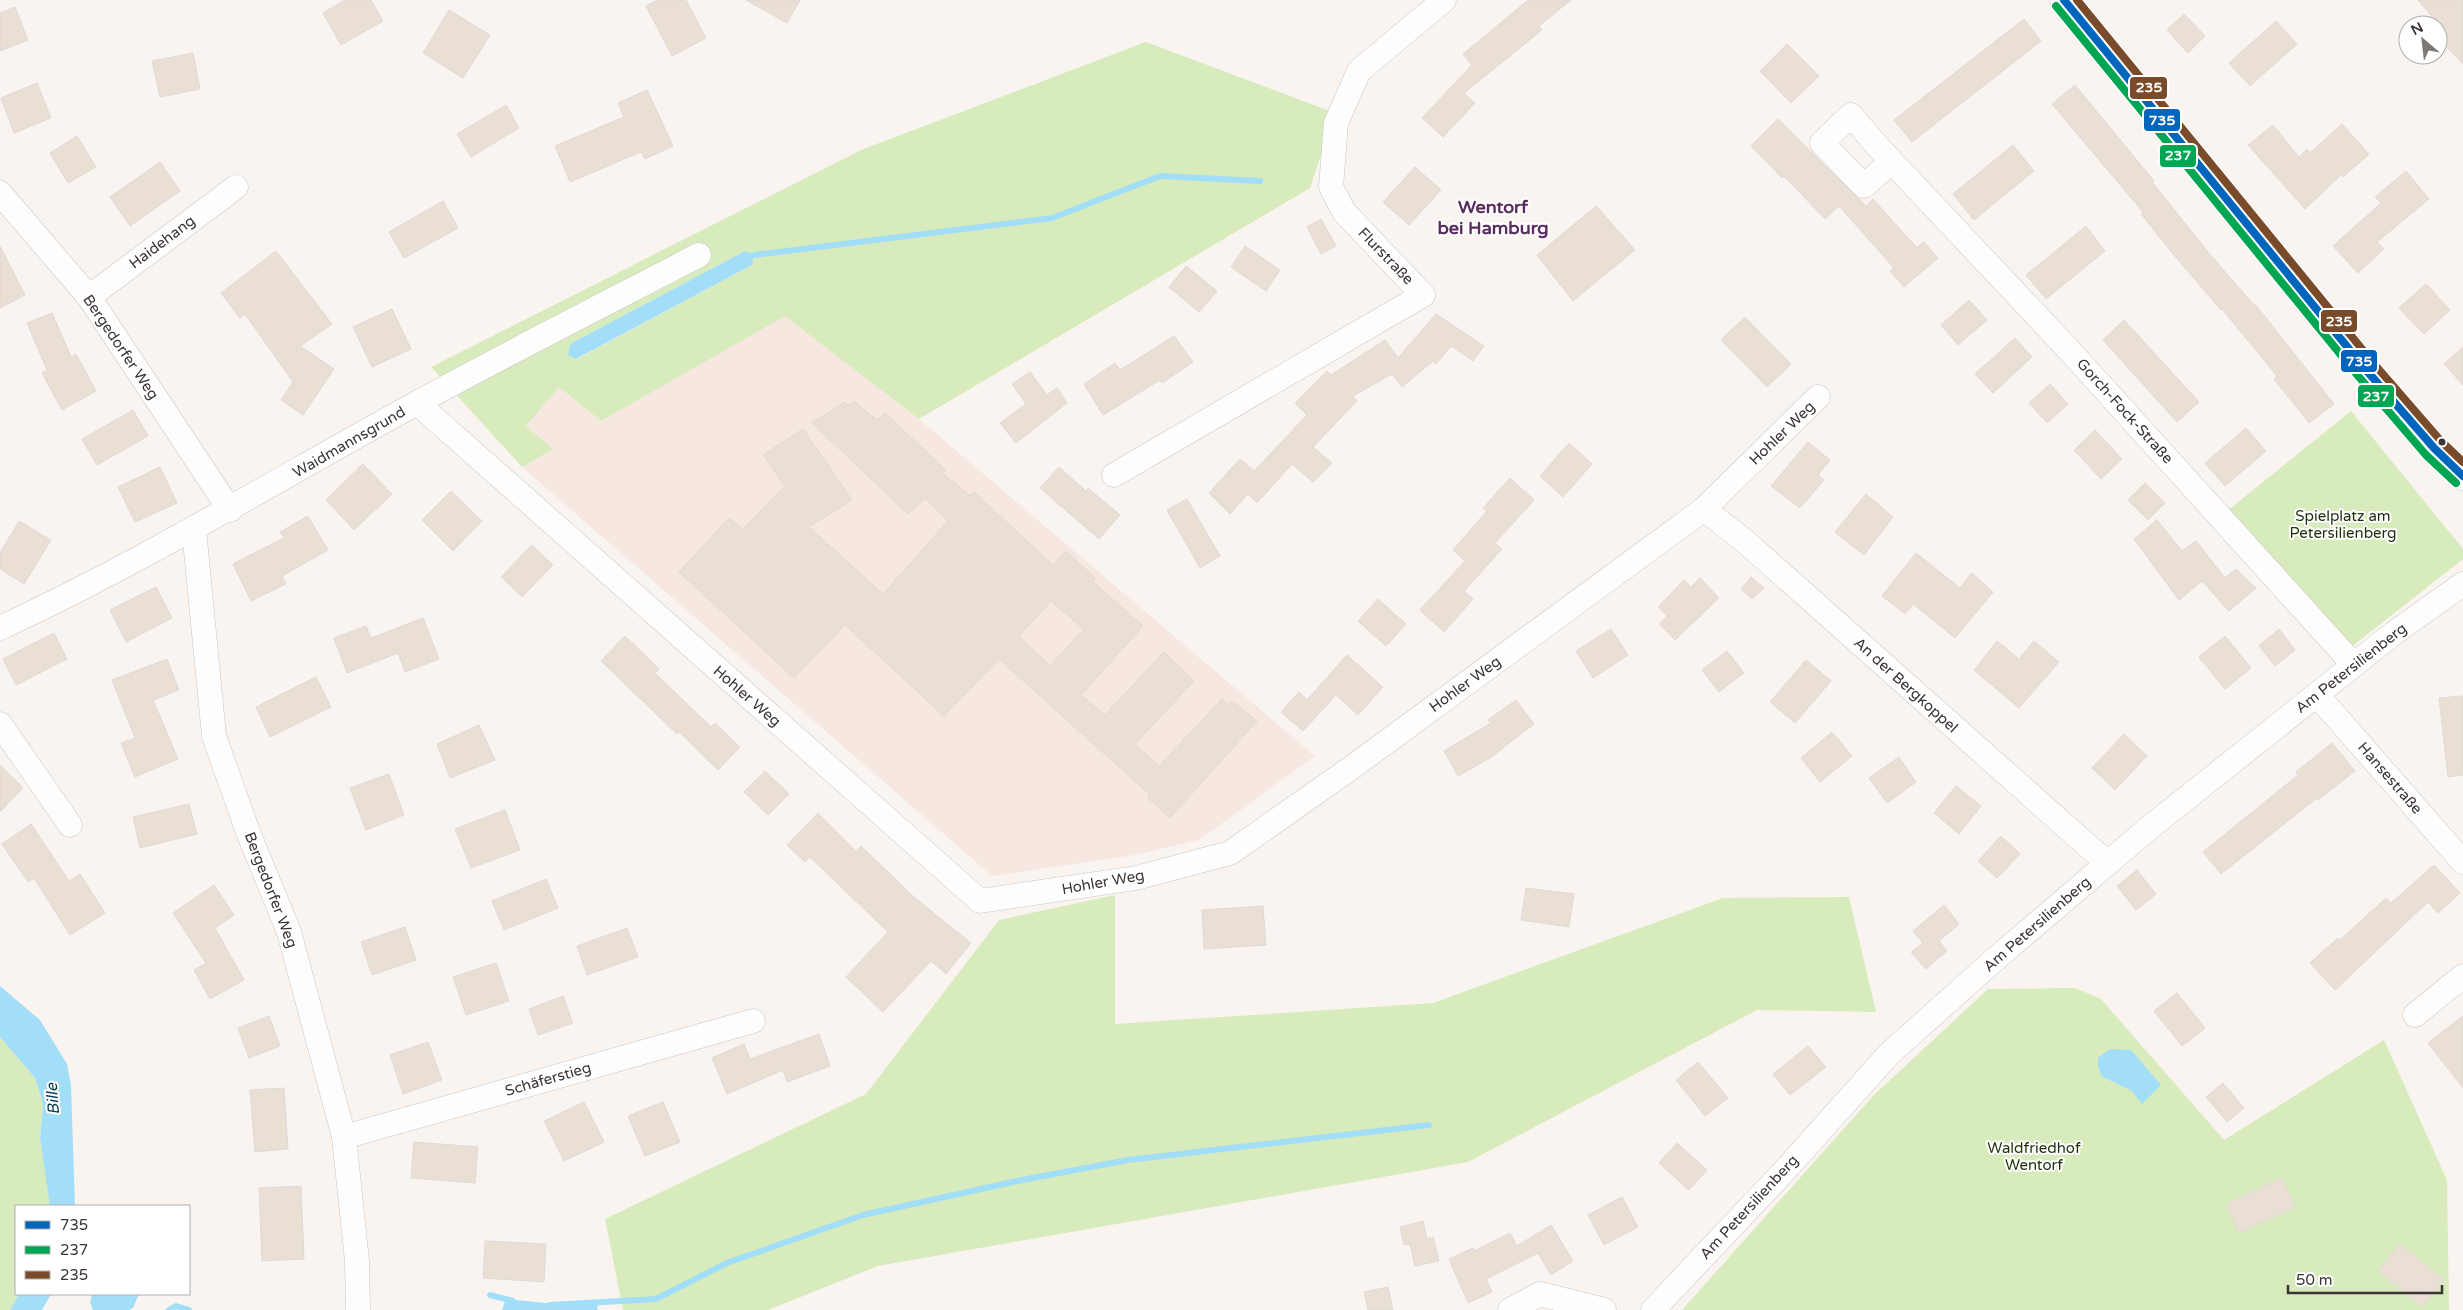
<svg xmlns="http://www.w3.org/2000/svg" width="2463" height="1310" font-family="'Varela Round',sans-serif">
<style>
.built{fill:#f6e8e0}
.green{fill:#d7ebbc;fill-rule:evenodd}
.water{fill:#a3def9}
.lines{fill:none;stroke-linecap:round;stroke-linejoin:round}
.stream{stroke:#a3def9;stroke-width:6}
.building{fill:#e9dfd5;stroke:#dedad6;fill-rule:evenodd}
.minor-casing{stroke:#cbc6c3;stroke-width:25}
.secondary-casing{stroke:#cbc6c3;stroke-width:29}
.minor{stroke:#fefdfd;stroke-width:24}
.secondary{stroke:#fefdfd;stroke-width:28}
.bus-1-casing{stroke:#fff;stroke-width:11}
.bus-2-casing{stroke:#fff;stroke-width:11}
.bus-3-casing{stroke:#fff;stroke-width:11}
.bus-1{stroke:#0065bd;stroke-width:8}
.bus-2{stroke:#00a651;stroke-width:8}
.bus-3{stroke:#7a4b2a;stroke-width:8}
.bus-dot{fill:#3a3432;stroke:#fff;stroke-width:2}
.labels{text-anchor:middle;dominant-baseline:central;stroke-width:4;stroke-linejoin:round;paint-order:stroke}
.street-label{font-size:15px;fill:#3a3432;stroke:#fff}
.park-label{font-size:15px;fill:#1f2f0a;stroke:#fff}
.water-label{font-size:16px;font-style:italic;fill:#053b4f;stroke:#fff}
.quarter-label{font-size:18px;font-weight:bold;fill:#592c60;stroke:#fff}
.line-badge{stroke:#fff;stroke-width:2}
.badge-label{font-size:14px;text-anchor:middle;font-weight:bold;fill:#fff}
</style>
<rect width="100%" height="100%" fill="#faf4f1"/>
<path class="built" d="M 785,315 L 919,419 L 1315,756 L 1199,840 L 1135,855 L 992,876 L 522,467 L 553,449 L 526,426 L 559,387 L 601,421 Z"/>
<g class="green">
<path d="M 1146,42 L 1335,113 L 1310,188 L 919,419 L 785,316 L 601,421 L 559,387 L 526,426 L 553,449 L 522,467 L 431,367 L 861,150 ZM 745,251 L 752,265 L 577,359 L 568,355 L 570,344 Z"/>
<path d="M 2351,411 L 2463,549 L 2463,559 L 2350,648 L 2227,511 Z"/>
<path d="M 1115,895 L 1115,1024 L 1433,1003 L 1723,898 L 1849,897 L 1876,1012 L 1757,1010 L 1468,1162 L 878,1266 L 768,1310 L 623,1310 L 605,1219 L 866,1094 L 999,920 Z"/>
<path d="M 2075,988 L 2101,999 L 2224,1140 L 2384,1040 L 2447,1180 L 2449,1310 L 1682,1310 L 1873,1096 L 1988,989 Z"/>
<path d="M 0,1037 L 35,1078 L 43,1104 L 40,1138 L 51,1205 L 16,1206 L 16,1294 L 19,1294 L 10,1310 L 0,1310 Z"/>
</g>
<g class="water">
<path d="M 745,251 L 754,255 L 752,265 L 576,359 L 568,355 L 570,344 Z"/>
<path d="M 0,986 L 40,1020 L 67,1064 L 71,1085 L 75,1206 L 50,1206 L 40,1138 L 43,1104 L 35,1078 L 0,1037 Z"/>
<path d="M 2110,1049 L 2131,1050 L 2161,1085 L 2142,1104 L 2132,1091 L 2101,1076 L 2098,1066 L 2098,1058 Z"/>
<path d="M 19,1294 L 51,1294 L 42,1310 L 10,1310 Z"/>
<path d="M 92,1294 L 139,1294 L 133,1308 L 129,1310 L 93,1310 L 90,1302 Z"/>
<path d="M 506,1299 L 566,1305 L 598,1304 L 597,1310 L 502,1310 Z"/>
</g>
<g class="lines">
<g class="stream">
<path d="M 754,255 L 1052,218 L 1160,176 L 1260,181"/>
<path d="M 490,1295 L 513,1301"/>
<path d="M 550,1305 L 656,1299 L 727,1263 L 863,1215 L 1022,1180 L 1128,1160 L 1429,1125"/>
<path d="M 169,1310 L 176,1306 L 189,1310"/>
</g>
</g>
<g class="building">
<path d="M 345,0 L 371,0 L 383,21 L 341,45 L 323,13 Z"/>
<path d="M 658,0 L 686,0 L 706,38 L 672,56 L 646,6 Z"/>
<path d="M 746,0 L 800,0 L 787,23 Z"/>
<path d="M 1528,0 L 1571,0 L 1539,26 L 1542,30 L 1464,93 L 1475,103 L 1443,137 L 1422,118 L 1472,65 L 1463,54 Z"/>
<path d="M 2418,0 L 2463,0 L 2463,64 L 2441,41 L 2447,34 Z"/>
<path d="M 15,7 L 28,40 L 0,51 L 0,13 Z"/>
<path d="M 449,10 L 490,35 L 463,78 L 423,53 Z"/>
<path d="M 2184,14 L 2205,36 L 2188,53 L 2167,30 Z"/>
<path d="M 2024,19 L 2041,41 L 1912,142 L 1894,120 Z"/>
<path d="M 2276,21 L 2297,44 L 2250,86 L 2229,63 Z"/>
<path d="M 1787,44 L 1819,76 L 1791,103 L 1760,71 Z"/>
<path d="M 193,53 L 200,89 L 160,97 L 152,61 Z"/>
<path d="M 37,83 L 51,118 L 14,133 L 1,98 Z"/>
<path d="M 2075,85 L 2154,181 L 2152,182 L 2208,252 L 2254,305 L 2255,304 L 2334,404 L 2309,423 L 2274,379 L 2277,376 L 2222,309 L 2221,310 L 2174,255 L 2141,214 L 2143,212 L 2052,104 Z"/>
<path d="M 647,90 L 673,146 L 645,159 L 641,152 L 570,182 L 555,146 L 624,117 L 618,103 Z"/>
<path d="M 506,105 L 519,128 L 471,157 L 457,134 Z"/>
<path d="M 1778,119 L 1866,206 L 1873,199 L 1917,248 L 1924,242 L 1938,258 L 1904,287 L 1890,271 L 1894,268 L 1839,206 L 1825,219 L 1784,176 L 1782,178 L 1751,146 Z"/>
<path d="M 2342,124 L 2369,154 L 2343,177 L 2341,175 L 2305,209 L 2248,145 L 2273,125 L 2299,157 L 2307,149 L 2310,153 Z"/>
<path d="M 77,136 L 96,167 L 68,183 L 50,153 Z"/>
<path d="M 2013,145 L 2034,171 L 1974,220 L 1953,194 Z"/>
<path d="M 160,162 L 180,191 L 130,226 L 110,197 Z"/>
<path d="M 1415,167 L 1441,190 L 1409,225 L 1383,202 Z"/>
<path d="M 2406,171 L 2429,199 L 2377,242 L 2384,249 L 2358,273 L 2333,246 L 2381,203 L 2375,197 Z"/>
<path d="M 443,201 L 458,228 L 404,258 L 389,232 Z"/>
<path d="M 1596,206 L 1635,250 L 1573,301 L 1537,255 Z"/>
<path d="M 1321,219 L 1336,246 L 1321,254 L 1307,227 Z"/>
<path d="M 2086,226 L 2105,251 L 2046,299 L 2026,275 Z"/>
<path d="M 0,246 L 25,295 L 0,308 Z"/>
<path d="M 1245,246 L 1280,270 L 1266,291 L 1231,267 Z"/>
<path d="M 276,251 L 332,324 L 300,346 L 334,369 L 303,415 L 281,400 L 293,382 L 245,314 L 240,318 L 221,293 Z"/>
<path d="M 1186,266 L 1217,291 L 1199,312 L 1169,287 Z"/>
<path d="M 2426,284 L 2450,310 L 2424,334 L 2399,308 Z"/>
<path d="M 1969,300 L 1987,320 L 1958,345 L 1941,325 Z"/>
<path d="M 392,309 L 411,349 L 372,367 L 353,327 Z"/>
<path d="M 52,313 L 71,357 L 76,354 L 96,391 L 62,410 L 42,373 L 47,370 L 27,323 Z"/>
<path d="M 1436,314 L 1484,346 L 1473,361 L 1451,346 L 1436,364 L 1433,361 L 1402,387 L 1392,374 L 1353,396 L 1357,401 L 1313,447 L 1332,463 L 1313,482 L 1292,464 L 1257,503 L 1248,494 L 1230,514 L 1209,493 L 1240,459 L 1254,471 L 1307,415 L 1295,403 L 1327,371 L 1331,375 L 1385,340 L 1398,358 Z"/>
<path d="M 1745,317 L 1791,364 L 1767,387 L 1721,340 Z"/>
<path d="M 2124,320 L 2199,402 L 2177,422 L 2103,340 Z"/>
<path d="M 1174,336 L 1193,362 L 1162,383 L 1160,380 L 1103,415 L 1084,384 L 1115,363 L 1120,370 Z"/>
<path d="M 2015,338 L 2032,357 L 1993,393 L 1975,374 Z"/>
<path d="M 2463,347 L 2463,385 L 2444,364 Z"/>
<path d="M 1030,372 L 1047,395 L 1057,388 L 1067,403 L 1016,443 L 1000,423 L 1026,404 L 1012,384 Z"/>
<path d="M 2050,384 L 2068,404 L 2047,423 L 2029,403 Z"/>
<path d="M 845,402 L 848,405 L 855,402 L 877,420 L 885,413 L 946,470 L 942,473 L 971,496 L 974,492 L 1053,565 L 1066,551 L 1096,579 L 1093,582 L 1143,626 L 1081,695 L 1105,715 L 1164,652 L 1194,681 L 1135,744 L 1159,766 L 1222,699 L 1228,705 L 1232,701 L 1257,721 L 1170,818 L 1148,798 L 1149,794 L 999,659 L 944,716 L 845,625 L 794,678 L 679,572 L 729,518 L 743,529 L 785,486 L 763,455 L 803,429 L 852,500 L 809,527 L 883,594 L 948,521 L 925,498 L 908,514 L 812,423 ZM 1051,601 L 1084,629 L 1050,666 L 1019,636 Z"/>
<path d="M 133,410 L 148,436 L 97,465 L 82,439 Z"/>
<path d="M 2246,428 L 2266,451 L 2225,486 L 2205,463 Z"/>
<path d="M 2095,430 L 2122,459 L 2101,479 L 2074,450 Z"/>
<path d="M 1808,442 L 1830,460 L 1818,475 L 1824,480 L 1800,508 L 1771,486 Z"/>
<path d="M 1569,443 L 1592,464 L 1563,497 L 1540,476 Z"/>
<path d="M 363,464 L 392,494 L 354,530 L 326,500 Z"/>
<path d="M 160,467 L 177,503 L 135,522 L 118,487 Z"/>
<path d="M 1059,467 L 1086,491 L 1088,488 L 1120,515 L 1099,539 L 1040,488 Z"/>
<path d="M 1510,478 L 1534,500 L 1495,543 L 1502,549 L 1464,591 L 1473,599 L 1444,632 L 1420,610 L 1465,561 L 1453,550 L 1487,511 L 1483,508 Z"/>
<path d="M 2145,483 L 2165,503 L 2148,520 L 2128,500 Z"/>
<path d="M 451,491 L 482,521 L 453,551 L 422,520 Z"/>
<path d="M 1866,494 L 1893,517 L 1864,555 L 1835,532 Z"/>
<path d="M 1187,499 L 1220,556 L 1200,568 L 1167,510 Z"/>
<path d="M 308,516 L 328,550 L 282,576 L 286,584 L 251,601 L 233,564 L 284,538 L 280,532 Z"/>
<path d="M 2157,520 L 2182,551 L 2196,541 L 2225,578 L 2236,569 L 2256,588 L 2229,611 L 2202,581 L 2179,600 L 2134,539 Z"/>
<path d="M 19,521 L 51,540 L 24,584 L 0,569 L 0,553 Z"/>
<path d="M 532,545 L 553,565 L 522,597 L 501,577 Z"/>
<path d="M 1916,553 L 1960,588 L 1972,573 L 1993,592 L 1955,638 L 1913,604 L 1905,614 L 1882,596 Z"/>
<path d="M 1751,577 L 1764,588 L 1752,599 L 1741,589 Z"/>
<path d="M 1700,578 L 1719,598 L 1675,640 L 1659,624 L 1667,616 L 1658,607 L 1684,580 L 1691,587 Z"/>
<path d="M 156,587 L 172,618 L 126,642 L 110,610 Z"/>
<path d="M 1378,599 L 1406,624 L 1386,646 L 1358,621 Z"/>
<path d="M 423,618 L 439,659 L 405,672 L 398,653 L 347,673 L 334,638 L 366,626 L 371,638 Z"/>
<path d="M 1611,629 L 1628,655 L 1593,678 L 1576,651 Z"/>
<path d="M 2279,629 L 2295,650 L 2275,666 L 2259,646 Z"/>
<path d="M 54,633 L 67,659 L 16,685 L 3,659 Z"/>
<path d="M 625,636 L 659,669 L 655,673 L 711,727 L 715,723 L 740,747 L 718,770 L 679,732 L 677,734 L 601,661 Z"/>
<path d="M 2225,636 L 2251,668 L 2225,689 L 2199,657 Z"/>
<path d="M 1997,641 L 2019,659 L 2034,641 L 2059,662 L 2019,708 L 1974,670 Z"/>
<path d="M 1727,651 L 1744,673 L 1719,692 L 1702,670 Z"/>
<path d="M 1347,655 L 1383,687 L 1358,715 L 1336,695 L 1303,731 L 1281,712 L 1299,692 L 1307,700 Z"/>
<path d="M 167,659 L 179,690 L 153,700 L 178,759 L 135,777 L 121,743 L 135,738 L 112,680 Z"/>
<path d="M 1806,660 L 1831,681 L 1795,723 L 1770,702 Z"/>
<path d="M 316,677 L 331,707 L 270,737 L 256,707 Z"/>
<path d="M 2463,696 L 2463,775 L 2448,777 L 2439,698 Z"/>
<path d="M 1516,700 L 1534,724 L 1490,758 L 1458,776 L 1444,751 L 1491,723 L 1488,720 Z"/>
<path d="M 479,725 L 495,760 L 450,778 L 437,744 Z"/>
<path d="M 1832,732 L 1852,756 L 1820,782 L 1801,758 Z"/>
<path d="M 2124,734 L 2147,756 L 2115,790 L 2092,768 Z"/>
<path d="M 2332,743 L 2355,771 L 2318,800 L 2317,798 L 2221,874 L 2203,852 L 2298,775 L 2296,772 Z"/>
<path d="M 1899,757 L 1916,782 L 1887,803 L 1869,778 Z"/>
<path d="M 0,765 L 23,788 L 0,812 Z"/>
<path d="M 765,771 L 789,794 L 768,815 L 744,792 Z"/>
<path d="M 389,774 L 404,815 L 366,830 L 350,788 Z"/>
<path d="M 1956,786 L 1981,806 L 1959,834 L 1934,813 Z"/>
<path d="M 189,804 L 197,834 L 140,848 L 133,817 Z"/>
<path d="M 505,810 L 520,850 L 471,868 L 455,829 Z"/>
<path d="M 818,813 L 856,851 L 861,846 L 915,898 L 971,943 L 946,974 L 931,961 L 883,1012 L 846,977 L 888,932 L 810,857 L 805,862 L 787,845 Z"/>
<path d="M 31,824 L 69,881 L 80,874 L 105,913 L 70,935 L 34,878 L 28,882 L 2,844 Z"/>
<path d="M 2001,836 L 2020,854 L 1997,878 L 1978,861 Z"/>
<path d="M 2434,865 L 2460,893 L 2438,913 L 2428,902 L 2335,990 L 2310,963 L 2338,938 L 2340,940 L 2386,898 L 2391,903 Z"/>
<path d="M 2137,870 L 2156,894 L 2136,910 L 2117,886 Z"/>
<path d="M 546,879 L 558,908 L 504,930 L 492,901 Z"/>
<path d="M 214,885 L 234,915 L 215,928 L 244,980 L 210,999 L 194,970 L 206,963 L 173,913 Z"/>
<path d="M 1526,888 L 1574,894 L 1569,927 L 1521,920 Z"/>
<path d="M 1944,905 L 1959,924 L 1939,941 L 1947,951 L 1926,969 L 1911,952 L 1923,943 L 1913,931 Z"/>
<path d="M 1263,906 L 1266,945 L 1204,949 L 1202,910 Z"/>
<path d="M 405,927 L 416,960 L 372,975 L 361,942 Z"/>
<path d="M 627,928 L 638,957 L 587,975 L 577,946 Z"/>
<path d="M 496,963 L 509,1001 L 466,1015 L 453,977 Z"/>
<path d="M 2177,993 L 2205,1028 L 2182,1046 L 2154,1011 Z"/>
<path d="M 563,996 L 573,1023 L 538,1035 L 529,1009 Z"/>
<path d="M 269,1016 L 280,1046 L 249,1058 L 238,1028 Z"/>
<path d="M 2463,1016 L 2463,1088 L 2428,1043 Z"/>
<path d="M 819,1034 L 830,1066 L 787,1082 L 783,1070 L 727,1094 L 712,1058 L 744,1044 L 750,1059 Z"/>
<path d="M 428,1042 L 442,1080 L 403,1094 L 390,1055 Z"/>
<path d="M 1808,1046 L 1826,1067 L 1790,1095 L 1773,1074 Z"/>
<path d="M 1698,1062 L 1728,1098 L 1705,1116 L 1676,1080 Z"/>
<path d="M 2223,1083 L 2244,1108 L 2227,1122 L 2206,1097 Z"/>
<path d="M 284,1088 L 288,1149 L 255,1152 L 250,1090 Z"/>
<path d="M 584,1102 L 604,1142 L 564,1161 L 544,1121 Z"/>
<path d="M 663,1102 L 680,1142 L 645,1156 L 628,1116 Z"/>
<path d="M 414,1142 L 478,1147 L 475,1183 L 411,1178 Z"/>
<path d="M 1677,1143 L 1707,1170 L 1689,1190 L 1659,1163 Z"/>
<path d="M 2282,1178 L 2295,1207 L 2239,1233 L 2226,1204 Z"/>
<path d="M 301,1186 L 304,1259 L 262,1261 L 259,1188 Z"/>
<path d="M 1622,1197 L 1638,1227 L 1604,1245 L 1588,1215 Z"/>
<path d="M 1423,1221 L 1427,1239 L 1433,1237 L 1439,1261 L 1415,1266 L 1410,1244 L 1404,1245 L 1400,1227 Z"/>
<path d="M 1551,1225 L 1573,1261 L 1551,1275 L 1538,1253 L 1486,1279 L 1492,1292 L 1468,1303 L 1449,1259 L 1473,1248 L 1474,1251 L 1510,1233 L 1517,1246 Z"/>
<path d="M 485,1241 L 546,1244 L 544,1282 L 483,1278 Z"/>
<path d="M 2400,1244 L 2444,1280 L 2422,1307 L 2378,1271 Z"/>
<path d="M 1388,1287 L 1393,1310 L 1368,1310 L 1364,1292 Z"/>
</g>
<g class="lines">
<g class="minor-casing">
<g id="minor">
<path d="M 1891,162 L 1864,186 L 1822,143 L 1851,115 L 1879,148 L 2069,350 L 2354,665"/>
<path d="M 0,193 L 89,297 L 230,510"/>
<path d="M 89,297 L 236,187"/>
<path d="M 417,403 L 980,901 L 1136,878 L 1230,853 L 1351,768 L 1704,509 L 1818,397"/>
<path d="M 1114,475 L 1423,295 L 1344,212 L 1331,187 L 1336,123 L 1359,71 L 1444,0"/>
<path d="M 1704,509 L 1747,543 L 2107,863"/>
<path d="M 194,530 L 214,736 L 248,832 L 289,932 L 344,1137 L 357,1261 L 358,1310"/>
<path d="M 0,628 C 144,561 278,479 417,403 C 510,352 605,304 699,255"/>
<path d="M 2317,695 L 2463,862"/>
<path d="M 0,724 L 70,825"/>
<path d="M 2415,1015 L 2463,976"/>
<path d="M 344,1137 L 753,1021"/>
<path d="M 1510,1310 L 1540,1294 L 1604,1310"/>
<path d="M 1653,1310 L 1787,1168 L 1889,1054 L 1993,961 L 2149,828 L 2394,633 L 2463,584"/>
</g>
</g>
<g class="secondary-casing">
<path id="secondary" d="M 2064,0 L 2367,371 L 2434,448 L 2463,476"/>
</g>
<use href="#minor" class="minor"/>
<use href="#secondary" class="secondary"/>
<g class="bus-1-casing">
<path id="bus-1" d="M 2064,0 L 2367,371 L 2434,448 L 2463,476"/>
</g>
<g class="bus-2-casing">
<path id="bus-2" d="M 2056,6 L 2359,377 L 2426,455 L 2456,483"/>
</g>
<g class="bus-3-casing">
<path id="bus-3" d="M 2077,0 L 2375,365 L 2441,441 L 2463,462"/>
</g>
<use href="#bus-1" class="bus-1"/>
<use href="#bus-2" class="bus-2"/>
<use href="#bus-3" class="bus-3"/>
</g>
<circle class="bus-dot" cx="2442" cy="442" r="4.5"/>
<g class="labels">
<g class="street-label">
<text transform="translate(162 242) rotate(-37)">Haidehang</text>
<text transform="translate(1386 256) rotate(46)">Flurstraße</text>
<text transform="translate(121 347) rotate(56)">Bergedorfer Weg</text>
<text transform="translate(2125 411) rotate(48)">Gorch-Fock-Straße</text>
<text transform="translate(1782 433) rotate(-44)">Hohler Weg</text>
<text transform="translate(349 442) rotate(-30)">Waidmannsgrund</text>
<text transform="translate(2351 668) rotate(-38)">Am Petersilienberg</text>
<text transform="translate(1465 684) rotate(-36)">Hohler Weg</text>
<text transform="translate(1906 685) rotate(42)">An der Bergkoppel</text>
<text transform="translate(747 696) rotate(41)">Hohler Weg</text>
<text transform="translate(2390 778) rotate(49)">Hansestraße</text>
<text transform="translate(1103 882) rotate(-10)">Hohler Weg</text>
<text transform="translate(271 890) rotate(69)">Bergedorfer Weg</text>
<text transform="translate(2037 924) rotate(-41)">Am Petersilienberg</text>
<text transform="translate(548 1079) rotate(-16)">Schäferstieg</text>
<text transform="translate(1749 1207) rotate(-47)">Am Petersilienberg</text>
</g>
<g class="park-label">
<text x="2343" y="516">Spielplatz am<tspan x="2343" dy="17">Petersilienberg</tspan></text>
<text x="2034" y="1148">Waldfriedhof<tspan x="2034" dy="17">Wentorf</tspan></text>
</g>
<g class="water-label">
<text transform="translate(53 1099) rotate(-95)">Bille</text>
</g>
<g class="quarter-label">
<text x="1493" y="207">Wentorf<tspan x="1493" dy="21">bei Hamburg</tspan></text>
</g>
</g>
<g class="line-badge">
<rect x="2129" y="76" width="39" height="24" rx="5" fill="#7a4b2a"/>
<rect x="2143" y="108" width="38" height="24" rx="5" fill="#0065bd"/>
<rect x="2159" y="144" width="38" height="24" rx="5" fill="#00a651"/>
<rect x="2320" y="309" width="38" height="24" rx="5" fill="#7a4b2a"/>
<rect x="2340" y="349" width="38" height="24" rx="5" fill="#0065bd"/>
<rect x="2357" y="384" width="38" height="24" rx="5" fill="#00a651"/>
</g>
<g class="badge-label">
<text x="2149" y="92">235</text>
<text x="2162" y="125">735</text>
<text x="2178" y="160">237</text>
<text x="2339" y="326">235</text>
<text x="2359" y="366">735</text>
<text x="2376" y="401">237</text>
</g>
<rect x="15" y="1205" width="175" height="90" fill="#ffffff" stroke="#b0aead"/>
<rect x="25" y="1221" width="25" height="8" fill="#0065bd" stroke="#b0aead"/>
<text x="60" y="1230" font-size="15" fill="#3a3432">735</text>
<rect x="25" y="1246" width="25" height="8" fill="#00a651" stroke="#b0aead"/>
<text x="60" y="1255" font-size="15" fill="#3a3432">237</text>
<rect x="25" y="1271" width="25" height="8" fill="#7a4b2a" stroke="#b0aead"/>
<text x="60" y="1280" font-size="15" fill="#3a3432">235</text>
<g transform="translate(2423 40) rotate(332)"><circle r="24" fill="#ffffff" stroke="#b0aead"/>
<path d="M0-4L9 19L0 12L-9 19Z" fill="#7d7775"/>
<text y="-8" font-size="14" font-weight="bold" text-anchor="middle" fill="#3a3432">N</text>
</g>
<path d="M2288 1285v8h154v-8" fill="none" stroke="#3a3432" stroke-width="2.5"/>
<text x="2296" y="1285" font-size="15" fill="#3a3432" stroke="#ffffff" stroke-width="4" paint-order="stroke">50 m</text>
</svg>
